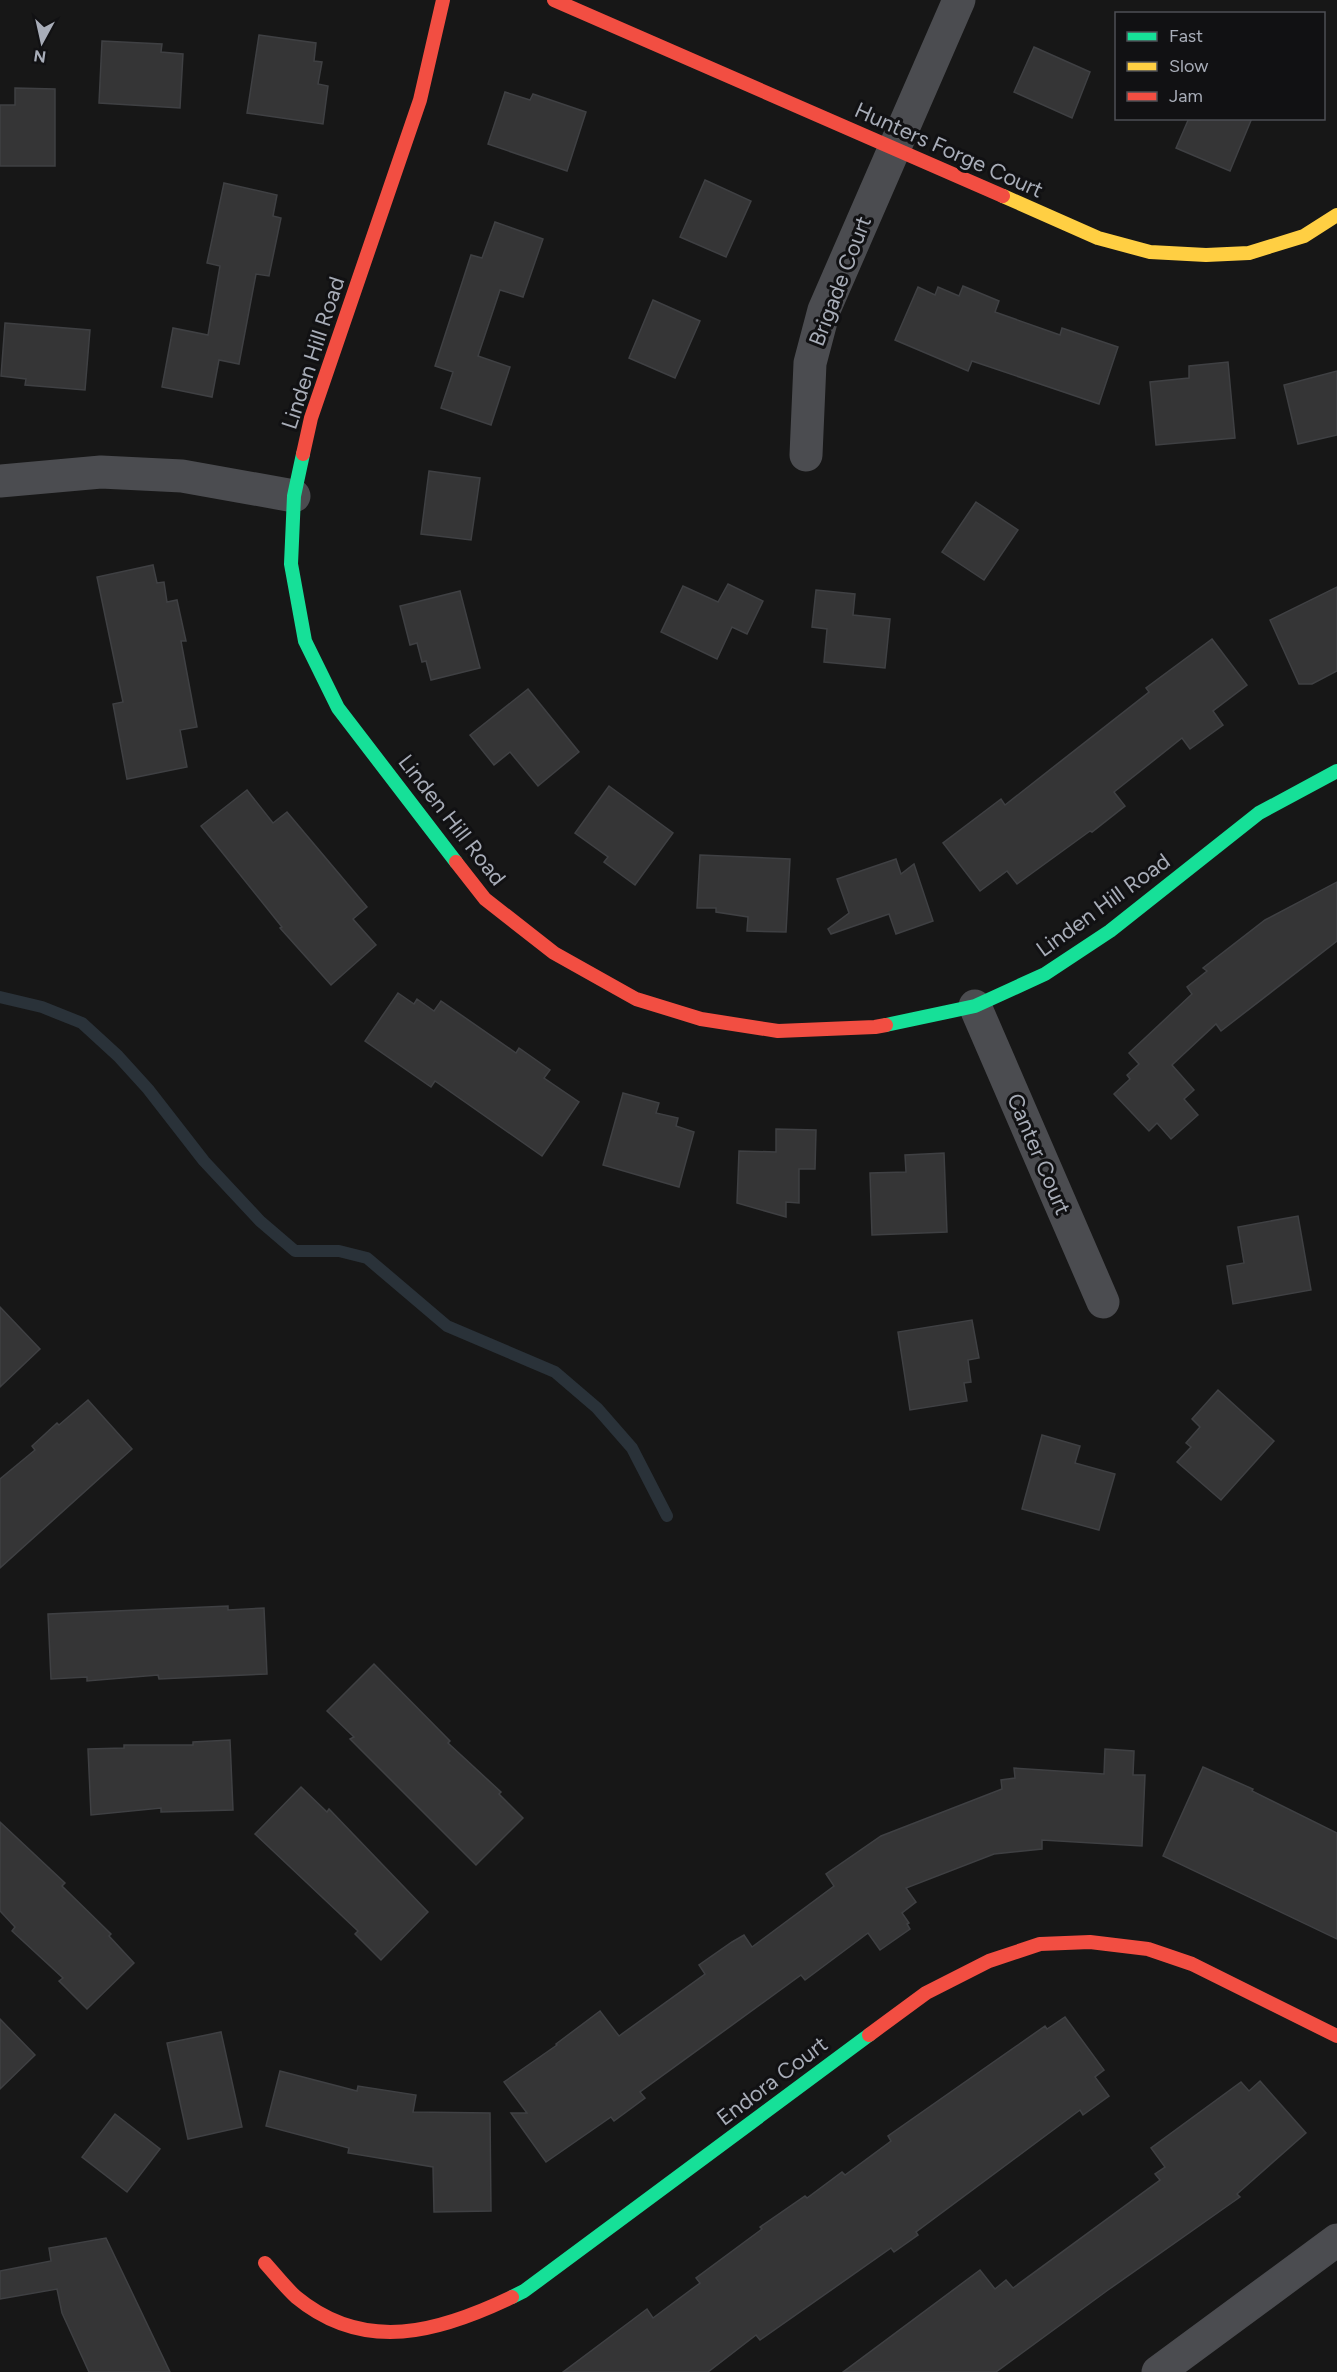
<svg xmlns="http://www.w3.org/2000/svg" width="1337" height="2372" font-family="Figtree,sans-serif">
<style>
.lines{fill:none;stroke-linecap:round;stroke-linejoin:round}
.stream{stroke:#2a3239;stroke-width:12}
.building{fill:#353536;stroke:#3f4043;stroke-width:1.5}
.street{stroke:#4b4c50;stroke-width:33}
.fast{stroke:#16e098;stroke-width:14}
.slow{stroke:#ffcf43;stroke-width:14}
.jam{stroke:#f24e42;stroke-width:14}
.labels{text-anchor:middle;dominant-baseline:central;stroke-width:6;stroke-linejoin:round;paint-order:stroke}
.street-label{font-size:22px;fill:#a8adb8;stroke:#111113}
</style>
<rect width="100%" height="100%" fill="#171717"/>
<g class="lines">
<path class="stream" d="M 0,997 L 42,1007 L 82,1023 L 118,1056 L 148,1089 L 204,1161 L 260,1221 L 295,1251 L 339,1251 L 367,1258 L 447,1326 L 555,1372 L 597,1408 L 632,1448 L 667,1516"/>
</g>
<g class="building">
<path d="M 259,35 L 316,43 L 314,61 L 322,62 L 318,84 L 328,86 L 323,124 L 247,113 Z"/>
<path d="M 102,41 L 162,44 L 161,52 L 183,54 L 180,108 L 99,103 Z"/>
<path d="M 1034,47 L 1090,72 L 1072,118 L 1014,92 Z"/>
<path d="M 15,88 L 55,89 L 55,166 L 0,166 L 0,105 L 15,105 Z"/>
<path d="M 505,92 L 530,100 L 533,94 L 586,112 L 567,171 L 488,144 Z"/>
<path d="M 1189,118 L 1200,120 L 1201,118 L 1252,118 L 1230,171 L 1176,148 Z"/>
<path d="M 705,180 L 751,201 L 726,257 L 680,237 Z"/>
<path d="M 224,183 L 277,195 L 273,216 L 281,218 L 269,276 L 256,274 L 239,364 L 219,360 L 212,397 L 162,387 L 173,328 L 208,335 L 220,266 L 207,263 Z"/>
<path d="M 495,222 L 543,239 L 523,297 L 500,290 L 478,356 L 510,367 L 491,425 L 441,408 L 453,372 L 435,366 L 471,255 L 482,258 Z"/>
<path d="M 963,286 L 999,301 L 995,312 L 1060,335 L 1062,328 L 1118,347 L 1099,404 L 972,361 L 968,371 L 895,340 L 918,287 L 935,295 L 938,287 L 959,296 Z"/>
<path d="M 653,300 L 700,321 L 675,378 L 629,358 Z"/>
<path d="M 5,323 L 90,330 L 85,390 L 25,385 L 26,379 L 1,376 Z"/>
<path d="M 1228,362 L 1235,438 L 1156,445 L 1150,382 L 1189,378 L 1189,366 Z"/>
<path d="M 1337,371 L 1337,435 L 1298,444 L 1284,385 Z"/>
<path d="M 429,471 L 480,478 L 471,540 L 421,534 Z"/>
<path d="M 976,502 L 1018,530 L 984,580 L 942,552 Z"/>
<path d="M 153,565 L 157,583 L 164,582 L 167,602 L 177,600 L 186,641 L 181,641 L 197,727 L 180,730 L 187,767 L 127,779 L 113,704 L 123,702 L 97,577 Z"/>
<path d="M 728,584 L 763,601 L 747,634 L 732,627 L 717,659 L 661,632 L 683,586 L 718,602 Z"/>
<path d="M 1337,587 L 1337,671 L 1312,684 L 1299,684 L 1270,620 Z"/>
<path d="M 816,590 L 855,594 L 853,615 L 890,619 L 885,668 L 824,662 L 827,629 L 812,627 Z"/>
<path d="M 460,591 L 480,668 L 431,680 L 426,661 L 422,662 L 417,643 L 410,645 L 400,606 Z"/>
<path d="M 1212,639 L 1247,685 L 1213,711 L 1223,725 L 1190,749 L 1182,738 L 1114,792 L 1125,806 L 1092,832 L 1090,831 L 1017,884 L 1007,871 L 980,891 L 943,843 L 1001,799 L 1005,805 L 1149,692 L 1146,688 Z"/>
<path d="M 528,689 L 579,752 L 538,786 L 510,752 L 494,765 L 470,735 Z"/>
<path d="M 609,786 L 673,833 L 635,885 L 604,862 L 608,857 L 575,833 Z"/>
<path d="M 247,790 L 273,823 L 287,812 L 367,907 L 353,919 L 376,945 L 331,985 L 280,928 L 282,927 L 201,826 Z"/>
<path d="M 700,855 L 790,859 L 786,932 L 747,931 L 748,917 L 716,912 L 716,908 L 697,908 Z"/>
<path d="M 896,859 L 901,874 L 914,864 L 933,921 L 896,934 L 889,914 L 831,934 L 828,929 L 849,913 L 837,879 Z"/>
<path d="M 1337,882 L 1337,941 L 1221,1031 L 1216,1024 L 1172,1065 L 1194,1090 L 1184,1099 L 1198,1115 L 1171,1139 L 1157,1123 L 1149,1131 L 1114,1094 L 1130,1079 L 1127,1075 L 1139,1064 L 1129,1053 L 1192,994 L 1187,987 L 1207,971 L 1203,968 L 1265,920 Z"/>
<path d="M 398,993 L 414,1004 L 417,999 L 434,1011 L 441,1001 L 516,1053 L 519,1048 L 550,1070 L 544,1078 L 579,1102 L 542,1156 L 435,1081 L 431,1087 L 365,1041 Z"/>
<path d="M 623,1093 L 659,1103 L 656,1113 L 678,1118 L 676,1126 L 694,1132 L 679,1187 L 603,1165 Z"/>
<path d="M 776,1129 L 816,1130 L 815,1169 L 799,1169 L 799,1203 L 786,1202 L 786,1217 L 737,1203 L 739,1151 L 776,1152 Z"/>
<path d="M 944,1153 L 947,1232 L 872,1235 L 870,1173 L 906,1172 L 905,1155 Z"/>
<path d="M 1298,1216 L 1311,1290 L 1233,1304 L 1227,1266 L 1244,1263 L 1238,1227 Z"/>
<path d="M 0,1307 L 40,1349 L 0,1387 Z"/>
<path d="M 972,1320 L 979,1358 L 968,1360 L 971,1382 L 964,1383 L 967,1401 L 910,1410 L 898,1332 Z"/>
<path d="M 1218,1390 L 1274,1441 L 1221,1500 L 1177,1462 L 1191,1447 L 1186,1443 L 1200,1427 L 1192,1419 Z"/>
<path d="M 88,1400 L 132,1449 L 0,1568 L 0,1479 L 35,1450 L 32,1446 L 57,1423 L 59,1425 Z"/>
<path d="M 1042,1435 L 1080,1446 L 1075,1463 L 1115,1474 L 1099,1530 L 1022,1509 Z"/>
<path d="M 228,1606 L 228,1610 L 264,1608 L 267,1674 L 159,1679 L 158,1675 L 87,1681 L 87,1677 L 51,1679 L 48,1614 Z"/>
<path d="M 374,1664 L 450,1741 L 448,1743 L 501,1792 L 499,1794 L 523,1818 L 476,1865 L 350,1739 L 354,1737 L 327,1711 Z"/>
<path d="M 230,1740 L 233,1810 L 161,1812 L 161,1808 L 91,1815 L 88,1749 L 124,1748 L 124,1745 L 193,1745 L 193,1742 Z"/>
<path d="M 1105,1749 L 1134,1751 L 1133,1775 L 1145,1775 L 1142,1846 L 1042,1840 L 1042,1849 L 994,1854 L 906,1888 L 916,1902 L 902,1913 L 909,1923 L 907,1924 L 910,1929 L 880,1950 L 868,1933 L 805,1980 L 801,1975 L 640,2092 L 645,2098 L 614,2121 L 611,2117 L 546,2162 L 511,2113 L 527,2113 L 504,2082 L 557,2045 L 556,2044 L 600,2011 L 619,2036 L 705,1974 L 699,1965 L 732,1942 L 744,1935 L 752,1947 L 834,1886 L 826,1874 L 881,1836 L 1002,1789 L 1001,1780 L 1015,1778 L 1014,1768 L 1104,1774 Z"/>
<path d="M 1203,1767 L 1253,1789 L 1252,1791 L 1337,1833 L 1337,1939 L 1163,1856 Z"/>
<path d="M 301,1787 L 327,1812 L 329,1809 L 428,1912 L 381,1960 L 355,1934 L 358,1931 L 255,1834 Z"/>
<path d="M 0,1822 L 65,1883 L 62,1886 L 111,1934 L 109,1936 L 134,1963 L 87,2009 L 59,1981 L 63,1978 L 12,1931 L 15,1927 L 0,1911 Z"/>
<path d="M 1065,2017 L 1104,2070 L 1095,2077 L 1109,2096 L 1083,2115 L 1080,2110 L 916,2232 L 918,2235 L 894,2252 L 891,2248 L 760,2340 L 756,2335 L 708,2372 L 563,2372 L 647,2309 L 653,2318 L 700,2283 L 696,2278 L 762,2229 L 760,2227 L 805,2196 L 807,2198 L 842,2172 L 845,2175 L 891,2141 L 888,2136 L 1045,2026 L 1047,2029 Z"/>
<path d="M 0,2019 L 35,2055 L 0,2089 Z"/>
<path d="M 221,2032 L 242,2127 L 188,2139 L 167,2043 Z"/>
<path d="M 280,2071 L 357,2091 L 358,2086 L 416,2095 L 413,2112 L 490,2113 L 491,2211 L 434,2212 L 433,2167 L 348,2153 L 349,2148 L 266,2126 Z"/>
<path d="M 1260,2081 L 1306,2133 L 1237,2194 L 1240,2197 L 1108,2290 L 996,2372 L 843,2372 L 980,2270 L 995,2289 L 1006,2280 L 1013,2288 L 1160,2180 L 1155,2174 L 1165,2167 L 1151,2148 L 1241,2082 L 1249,2091 Z"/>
<path d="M 115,2114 L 160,2149 L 127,2192 L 82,2157 Z"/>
<path d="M 106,2238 L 170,2372 L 89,2372 L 62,2313 L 57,2289 L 0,2299 L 0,2271 L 51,2261 L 49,2248 Z"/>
</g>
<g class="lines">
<g class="street">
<path d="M 806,455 L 810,363 L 824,310 L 959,0"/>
<path d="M 0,481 L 101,472 L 182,476 L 294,496"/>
<path d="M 975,1006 L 1103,1302"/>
<path d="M 1158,2372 L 1337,2240"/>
</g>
<g class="fast">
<path d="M 303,454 L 294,496 L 291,564 L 305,641 L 338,708 L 456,862"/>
<path d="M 886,1025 L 975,1006 L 1045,974 L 1110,931 L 1259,813 L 1337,771"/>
<path d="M 512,2297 L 524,2291 L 869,2035"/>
</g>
<path class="slow" d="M 1003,196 L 1098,238 L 1150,252 L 1206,255 L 1249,253 L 1304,236 L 1337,215"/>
<g class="jam">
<path d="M 554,0 L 1003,196"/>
<path d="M 303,454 L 311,418 L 420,100 L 443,0"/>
<path d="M 456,862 L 485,899 L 554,953 L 636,999 L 701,1019 L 778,1031 L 875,1027 L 886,1025"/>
<path d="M 869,2035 L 926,1993 L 989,1961 L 1040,1944 L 1090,1942 L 1148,1949 L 1192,1964 L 1337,2036"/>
<path d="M 265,2263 C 275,2274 285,2287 296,2297 C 365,2354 439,2332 512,2297"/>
</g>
</g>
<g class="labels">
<g class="street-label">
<text transform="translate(949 150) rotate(24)">Hunters Forge Court</text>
<text transform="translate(840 281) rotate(-69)">Brigade Court</text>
<text transform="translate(313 353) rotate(-72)">Linden Hill Road</text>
<text transform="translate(452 820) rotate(52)">Linden Hill Road</text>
<text transform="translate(1103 905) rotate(-36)">Linden Hill Road</text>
<text transform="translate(1039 1154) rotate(67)">Canter Court</text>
<text transform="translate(772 2081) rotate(-37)">Endora Court</text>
</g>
</g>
<rect x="1115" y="12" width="210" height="108" fill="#111113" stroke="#4d4f55" stroke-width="1.5"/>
<rect x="1127" y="32" width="30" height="9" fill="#16e098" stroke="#4d4f55" stroke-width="1.5"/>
<text x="1169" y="42" font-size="18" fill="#a8adb8">Fast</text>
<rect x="1127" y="62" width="30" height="9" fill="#ffcf43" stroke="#4d4f55" stroke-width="1.5"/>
<text x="1169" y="72" font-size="18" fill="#a8adb8">Slow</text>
<rect x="1127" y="92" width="30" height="9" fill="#f24e42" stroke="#4d4f55" stroke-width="1.5"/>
<text x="1169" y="102" font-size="18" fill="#a8adb8">Jam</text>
<g transform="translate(42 42) rotate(188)" stroke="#111113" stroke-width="4.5" paint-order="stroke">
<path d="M0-4.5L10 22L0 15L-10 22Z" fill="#a8adb8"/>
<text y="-9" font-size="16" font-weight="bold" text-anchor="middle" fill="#a8adb8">N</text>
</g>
</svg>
